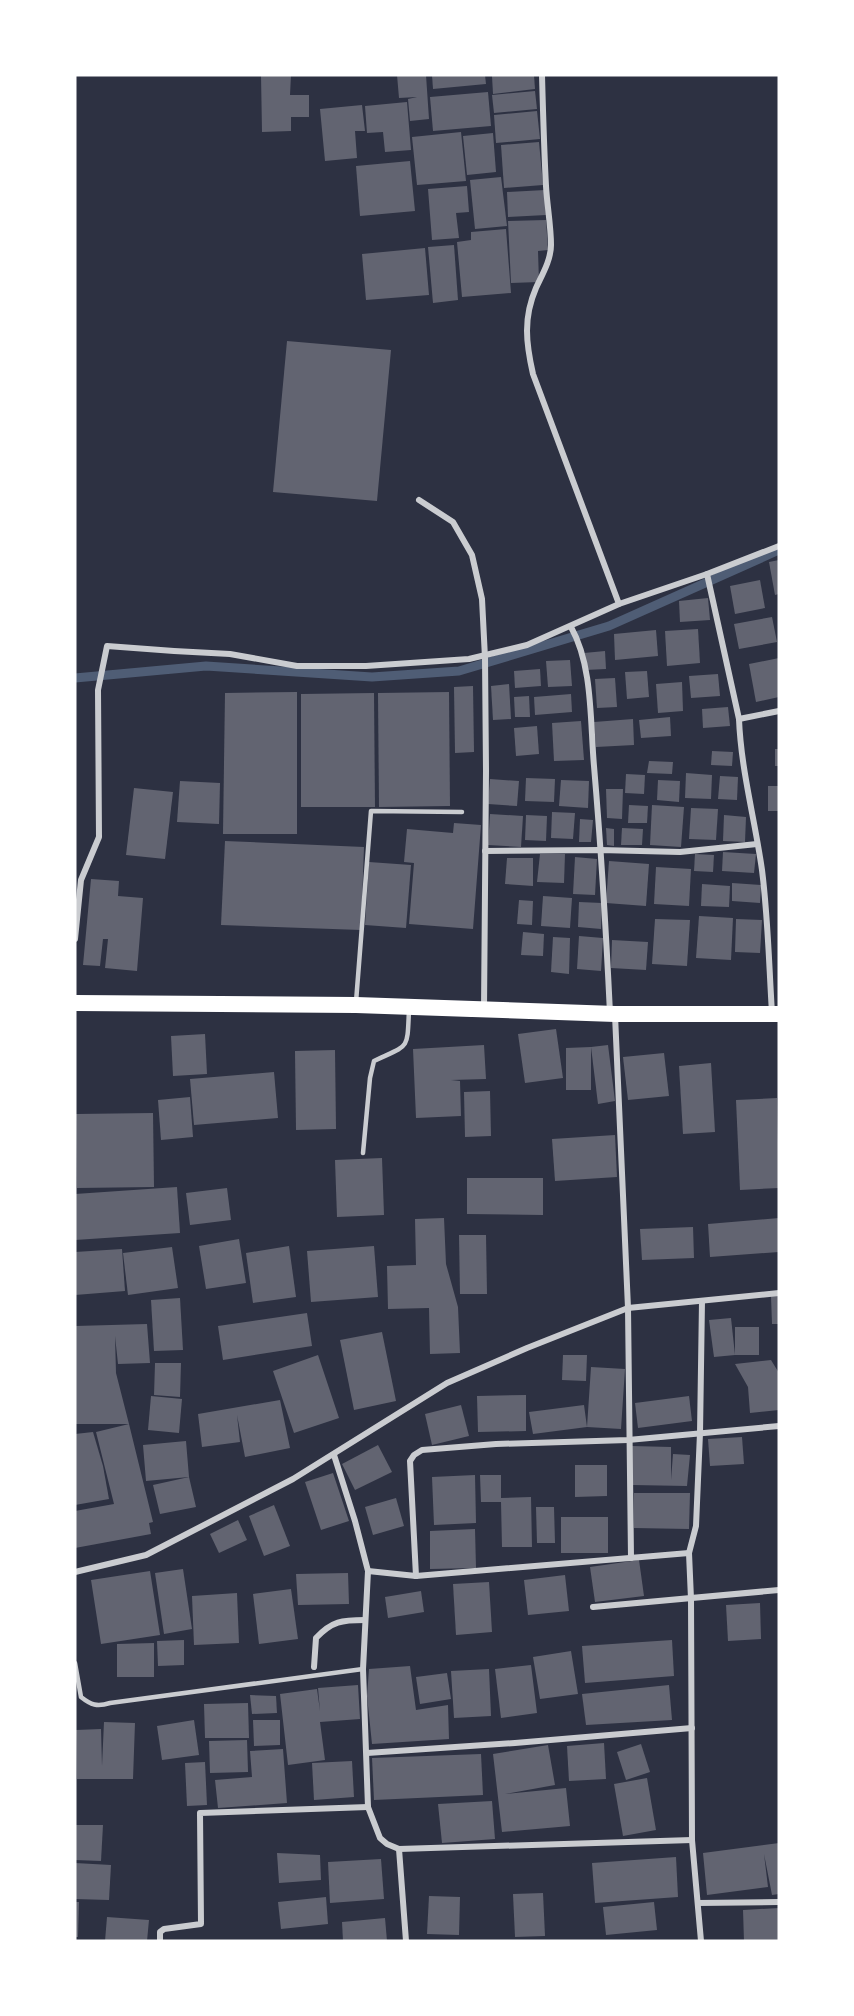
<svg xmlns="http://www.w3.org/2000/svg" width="854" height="2016" font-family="Jost,sans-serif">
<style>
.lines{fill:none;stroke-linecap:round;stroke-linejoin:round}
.stream{stroke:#4f5d75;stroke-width:9}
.building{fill:#626471}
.service{stroke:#caccd0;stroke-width:4.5}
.minor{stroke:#caccd0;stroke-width:6}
.trunk{stroke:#fff;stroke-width:16}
</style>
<rect width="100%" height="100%" fill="#2d3142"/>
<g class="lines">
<path class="stream" d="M 75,678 L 206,666 L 372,677 L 459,671 L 609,626 L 779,550"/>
</g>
<g class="building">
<path d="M 261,75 L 291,75 L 290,95 L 309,95 L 309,117 L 291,117 L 291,131 L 262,132 Z"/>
<path d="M 397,75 L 426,75 L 429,119 L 410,121 L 408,99 L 417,97 L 399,98 Z"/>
<path d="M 432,75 L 485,75 L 486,84 L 433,89 Z"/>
<path d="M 534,75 L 535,89 L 493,94 L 492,76 Z"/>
<path d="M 535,91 L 537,109 L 494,113 L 492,95 Z"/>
<path d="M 488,92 L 491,126 L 433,131 L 430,97 Z"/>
<path d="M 407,102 L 411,150 L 385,152 L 383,132 L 367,133 L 365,106 Z"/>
<path d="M 362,105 L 365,131 L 355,131 L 357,158 L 325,161 L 320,109 Z"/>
<path d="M 537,111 L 540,139 L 496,143 L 494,115 Z"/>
<path d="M 461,132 L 466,181 L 417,185 L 412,137 Z"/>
<path d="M 493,133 L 496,172 L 467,175 L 463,136 Z"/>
<path d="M 539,142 L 543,185 L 504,188 L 501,145 Z"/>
<path d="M 410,161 L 415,211 L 360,216 L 356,166 Z"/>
<path d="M 501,177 L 507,226 L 475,229 L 470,180 Z"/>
<path d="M 467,186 L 469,212 L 456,213 L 459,238 L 432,240 L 428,189 Z"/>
<path d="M 545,190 L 546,215 L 508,217 L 507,192 Z"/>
<path d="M 546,220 L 548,250 L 538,251 L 539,282 L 511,283 L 508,221 Z"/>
<path d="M 506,229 L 511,293 L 462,297 L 457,242 L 471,240 L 471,232 Z"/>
<path d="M 454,245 L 458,300 L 433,303 L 428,247 Z"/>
<path d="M 425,248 L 429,295 L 366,300 L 362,254 Z"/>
<path d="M 287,341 L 391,350 L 377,501 L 273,492 Z"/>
<path d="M 779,560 L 779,594 L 775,595 L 769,562 Z"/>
<path d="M 760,580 L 765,608 L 735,614 L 730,586 Z"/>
<path d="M 708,598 L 710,620 L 680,622 L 679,601 Z"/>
<path d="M 772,617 L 777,642 L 739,649 L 734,624 Z"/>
<path d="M 698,629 L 700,663 L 667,666 L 665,631 Z"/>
<path d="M 656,630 L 658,656 L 615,660 L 614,634 Z"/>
<path d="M 605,651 L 606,669 L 585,670 L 584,653 Z"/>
<path d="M 779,658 L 779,697 L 756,702 L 749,664 Z"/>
<path d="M 570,660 L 572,686 L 548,687 L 546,661 Z"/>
<path d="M 540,669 L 541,686 L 515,688 L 514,671 Z"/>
<path d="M 647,671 L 649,697 L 627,699 L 625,672 Z"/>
<path d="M 718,674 L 720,696 L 691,698 L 689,676 Z"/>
<path d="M 615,678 L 617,707 L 597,708 L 595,679 Z"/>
<path d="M 682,682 L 683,711 L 658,713 L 656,684 Z"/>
<path d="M 509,684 L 511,719 L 493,720 L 491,686 Z"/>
<path d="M 473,686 L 474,752 L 455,753 L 454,687 Z"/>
<path d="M 297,692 L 297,834 L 223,834 L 225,693 Z"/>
<path d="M 449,692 L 450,806 L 379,807 L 378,693 Z"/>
<path d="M 374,693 L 375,807 L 301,807 L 301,694 Z"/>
<path d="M 571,694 L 572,712 L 535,715 L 534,697 Z"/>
<path d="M 529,696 L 530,717 L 515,717 L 514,697 Z"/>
<path d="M 728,707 L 730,726 L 703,728 L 702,709 Z"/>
<path d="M 670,717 L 671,736 L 641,738 L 639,720 Z"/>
<path d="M 633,719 L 634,745 L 596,747 L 594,722 Z"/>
<path d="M 581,721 L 584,760 L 554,761 L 552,723 Z"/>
<path d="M 537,726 L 539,754 L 516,756 L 514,728 Z"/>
<rect x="775" y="749" width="4" height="17"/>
<path d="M 712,751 L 733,752 L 732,766 L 711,765 Z"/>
<path d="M 649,761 L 673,762 L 672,774 L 647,773 Z"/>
<path d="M 686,773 L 712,775 L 711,799 L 685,798 Z"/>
<path d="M 626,774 L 645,775 L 644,794 L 625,793 Z"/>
<path d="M 720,776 L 738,777 L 737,800 L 718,799 Z"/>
<path d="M 526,778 L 555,779 L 554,802 L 525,801 Z"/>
<path d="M 490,779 L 519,781 L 517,806 L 488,804 Z"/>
<path d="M 561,780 L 589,781 L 588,808 L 559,806 Z"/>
<path d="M 658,780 L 680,781 L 679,802 L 657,800 Z"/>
<path d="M 180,781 L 220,783 L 219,824 L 177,822 Z"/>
<rect x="768" y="786" width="11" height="25"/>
<path d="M 134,788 L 173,792 L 165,859 L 126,855 Z"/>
<path d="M 606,789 L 623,789 L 622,819 L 607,818 Z"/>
<path d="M 629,805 L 648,806 L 647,823 L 628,823 Z"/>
<path d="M 652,805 L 684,807 L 681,847 L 650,845 Z"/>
<path d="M 691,808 L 718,809 L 716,840 L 689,839 Z"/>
<path d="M 552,812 L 575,813 L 573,839 L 551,838 Z"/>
<path d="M 490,814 L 523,816 L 521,847 L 488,845 Z"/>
<path d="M 526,815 L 547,816 L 546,841 L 525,840 Z"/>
<path d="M 724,815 L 746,817 L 745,842 L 723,841 Z"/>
<path d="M 580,819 L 593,820 L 591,842 L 579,842 Z"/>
<path d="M 454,823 L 481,825 L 473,929 L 409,924 L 414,863 L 404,862 L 407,829 L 453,833 Z"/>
<path d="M 606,828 L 614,829 L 614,846 L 607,845 Z"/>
<path d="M 622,828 L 643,829 L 642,845 L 621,845 Z"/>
<path d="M 225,841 L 364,847 L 361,930 L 221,925 Z"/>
<path d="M 723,852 L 756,854 L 754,873 L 722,871 Z"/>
<path d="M 540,854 L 565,854 L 564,883 L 537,882 Z"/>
<path d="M 695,854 L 714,855 L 713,872 L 694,871 Z"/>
<path d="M 575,857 L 597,859 L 595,895 L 573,894 Z"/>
<path d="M 507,858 L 533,858 L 533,886 L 505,884 Z"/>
<path d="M 609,861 L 649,864 L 646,906 L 606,903 Z"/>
<path d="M 369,862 L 411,865 L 406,928 L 365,925 Z"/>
<path d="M 656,867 L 691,869 L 689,906 L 654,904 Z"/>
<path d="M 91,879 L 119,881 L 118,896 L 143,898 L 137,971 L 105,968 L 108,939 L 103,939 L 100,966 L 83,965 Z"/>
<path d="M 732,883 L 761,885 L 760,903 L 732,901 Z"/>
<path d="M 702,884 L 730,886 L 729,907 L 701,906 Z"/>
<path d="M 543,896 L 572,898 L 570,928 L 541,926 Z"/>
<path d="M 519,900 L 533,901 L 532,925 L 517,924 Z"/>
<path d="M 579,902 L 602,903 L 601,929 L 578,927 Z"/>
<path d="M 699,916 L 733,918 L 731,960 L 696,958 Z"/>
<path d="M 655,919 L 690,920 L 687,966 L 652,964 Z"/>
<path d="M 736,919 L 762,920 L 760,953 L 735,952 Z"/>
<path d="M 523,932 L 544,934 L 543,956 L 521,955 Z"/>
<path d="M 579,936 L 603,938 L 601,971 L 577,969 Z"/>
<path d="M 553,937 L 570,938 L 569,974 L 551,972 Z"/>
<path d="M 612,940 L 648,942 L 646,970 L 611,968 Z"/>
<path d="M 556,1029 L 563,1078 L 525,1083 L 518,1034 Z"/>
<path d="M 205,1034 L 207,1074 L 173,1076 L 171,1036 Z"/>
<path d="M 484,1045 L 486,1079 L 451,1080 L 460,1081 L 461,1116 L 416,1118 L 413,1049 Z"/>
<path d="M 608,1045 L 615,1101 L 598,1104 L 591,1047 Z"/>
<path d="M 591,1047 L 591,1090 L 566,1090 L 566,1048 Z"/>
<path d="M 335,1050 L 336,1129 L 296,1130 L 295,1051 Z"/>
<path d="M 664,1053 L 669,1096 L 628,1100 L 623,1057 Z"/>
<path d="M 711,1063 L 715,1132 L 683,1134 L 679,1066 Z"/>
<path d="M 274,1072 L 278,1118 L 194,1125 L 190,1079 Z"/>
<path d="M 490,1091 L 491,1136 L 465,1137 L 464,1092 Z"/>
<path d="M 190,1097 L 193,1137 L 161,1140 L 158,1100 Z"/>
<path d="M 777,1098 L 779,1188 L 740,1190 L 736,1100 Z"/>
<path d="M 153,1113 L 154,1187 L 77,1188 L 76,1114 Z"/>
<path d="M 615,1135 L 617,1177 L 555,1181 L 552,1139 Z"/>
<path d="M 382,1158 L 384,1215 L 337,1217 L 335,1160 Z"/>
<path d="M 467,1178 L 543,1178 L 543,1215 L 467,1214 Z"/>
<path d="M 177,1187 L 180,1233 L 75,1240 L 75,1194 Z"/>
<path d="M 227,1188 L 231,1220 L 190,1225 L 186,1193 Z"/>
<path d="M 444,1218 L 446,1264 L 458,1307 L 460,1353 L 430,1354 L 429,1308 L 388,1309 L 387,1266 L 416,1265 L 415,1219 Z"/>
<path d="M 779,1218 L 779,1252 L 710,1257 L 708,1224 Z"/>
<path d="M 693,1227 L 694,1258 L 642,1260 L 640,1229 Z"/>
<path d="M 459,1235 L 486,1235 L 487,1294 L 460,1294 Z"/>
<path d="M 239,1239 L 246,1283 L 206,1289 L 199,1246 Z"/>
<path d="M 289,1246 L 296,1297 L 253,1303 L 246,1253 Z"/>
<path d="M 374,1246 L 378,1297 L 311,1302 L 307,1251 Z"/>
<path d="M 172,1247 L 178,1288 L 128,1295 L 123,1253 Z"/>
<path d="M 122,1249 L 125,1291 L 75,1295 L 75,1252 Z"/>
<path d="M 779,1295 L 779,1324 L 772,1324 L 771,1296 Z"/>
<path d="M 180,1298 L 183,1350 L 154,1351 L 151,1300 Z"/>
<path d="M 307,1313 L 312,1346 L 223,1360 L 218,1326 Z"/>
<path d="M 731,1318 L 735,1355 L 714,1357 L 709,1320 Z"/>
<path d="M 147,1324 L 150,1363 L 118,1364 L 115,1336 L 116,1373 L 129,1424 L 75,1424 L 75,1326 Z"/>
<rect x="735" y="1327" width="24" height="28"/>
<path d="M 382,1332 L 396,1401 L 354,1410 L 340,1340 Z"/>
<path d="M 318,1355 L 339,1418 L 294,1433 L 273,1371 Z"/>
<path d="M 563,1355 L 587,1355 L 586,1381 L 562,1380 Z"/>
<path d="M 771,1360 L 779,1373 L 779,1410 L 750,1413 L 748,1387 L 735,1364 Z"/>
<path d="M 155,1363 L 181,1363 L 180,1397 L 154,1395 Z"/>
<path d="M 591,1367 L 625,1369 L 621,1429 L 587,1427 L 533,1434 L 529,1412 L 584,1405 L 587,1427 Z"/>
<path d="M 526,1395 L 526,1431 L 478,1432 L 477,1396 Z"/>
<path d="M 151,1396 L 182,1399 L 179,1433 L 148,1430 Z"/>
<path d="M 689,1396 L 692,1421 L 638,1428 L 635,1403 Z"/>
<path d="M 280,1400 L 290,1448 L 245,1457 L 237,1415 L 240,1442 L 202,1447 L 198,1414 Z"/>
<path d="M 461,1405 L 469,1436 L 432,1445 L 425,1414 Z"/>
<path d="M 129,1424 L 153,1522 L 149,1523 L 151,1534 L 75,1548 L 75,1511 L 114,1504 L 96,1432 Z"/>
<path d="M 93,1432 L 103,1466 L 109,1499 L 75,1505 L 75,1434 Z"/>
<path d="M 742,1437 L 744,1464 L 710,1466 L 708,1439 Z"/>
<path d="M 186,1441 L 189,1477 L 196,1507 L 160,1514 L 153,1485 L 189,1477 L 146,1481 L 143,1445 Z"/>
<path d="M 378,1445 L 392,1472 L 355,1490 L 342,1464 Z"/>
<path d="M 632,1446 L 671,1447 L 671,1480 L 673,1454 L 690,1455 L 687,1486 L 632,1485 Z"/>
<path d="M 575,1465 L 607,1465 L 607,1496 L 575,1497 Z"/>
<path d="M 333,1473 L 349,1521 L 321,1530 L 305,1482 Z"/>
<path d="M 475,1475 L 476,1523 L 434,1525 L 432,1477 Z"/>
<path d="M 480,1475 L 501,1475 L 501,1498 L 531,1497 L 532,1547 L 502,1547 L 501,1502 L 481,1502 Z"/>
<path d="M 634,1493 L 690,1493 L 689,1529 L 634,1528 Z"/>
<path d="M 396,1498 L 404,1526 L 373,1535 L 365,1507 Z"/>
<path d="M 274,1505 L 290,1546 L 264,1556 L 249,1516 Z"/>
<path d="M 536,1507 L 554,1507 L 555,1543 L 537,1543 Z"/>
<rect x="561" y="1517" width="47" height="36"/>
<path d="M 238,1520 L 247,1540 L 219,1553 L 210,1534 Z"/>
<path d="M 475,1529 L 476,1568 L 430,1569 L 430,1531 Z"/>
<path d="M 639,1560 L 644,1596 L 595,1602 L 590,1567 Z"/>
<path d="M 183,1569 L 192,1629 L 164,1634 L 155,1573 Z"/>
<path d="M 150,1571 L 160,1635 L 101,1644 L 91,1580 Z"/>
<path d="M 348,1573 L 349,1604 L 298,1605 L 296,1574 Z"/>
<path d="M 565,1575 L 569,1611 L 528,1615 L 524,1580 Z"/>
<path d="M 489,1582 L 492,1632 L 456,1635 L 453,1584 Z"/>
<path d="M 291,1589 L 298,1639 L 259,1644 L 253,1594 Z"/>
<path d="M 421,1591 L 424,1612 L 388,1618 L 385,1597 Z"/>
<path d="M 237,1593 L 239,1643 L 194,1645 L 192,1596 Z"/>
<path d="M 760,1603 L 761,1639 L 728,1641 L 726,1605 Z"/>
<path d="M 184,1640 L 184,1665 L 158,1666 L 157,1641 Z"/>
<path d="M 672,1640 L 674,1676 L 585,1683 L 582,1646 Z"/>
<path d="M 154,1643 L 154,1677 L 117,1677 L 117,1644 Z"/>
<path d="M 571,1651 L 578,1694 L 540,1699 L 533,1657 Z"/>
<path d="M 531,1665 L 537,1713 L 501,1718 L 495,1669 Z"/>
<path d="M 410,1666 L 416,1710 L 448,1705 L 449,1739 L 372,1744 L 367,1696 L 369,1669 Z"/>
<path d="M 489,1669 L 491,1716 L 454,1718 L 451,1671 Z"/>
<path d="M 447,1673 L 451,1699 L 420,1704 L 416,1677 Z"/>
<path d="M 358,1685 L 360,1719 L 320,1722 L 325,1760 L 288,1765 L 280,1694 L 317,1689 L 320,1711 L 318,1688 Z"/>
<path d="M 669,1685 L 672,1720 L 586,1725 L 582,1694 Z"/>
<path d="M 250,1695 L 276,1696 L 277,1713 L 252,1714 Z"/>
<path d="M 248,1703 L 249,1738 L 205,1738 L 204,1704 Z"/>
<path d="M 194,1720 L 199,1755 L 162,1760 L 157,1726 Z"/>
<path d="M 253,1720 L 280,1720 L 280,1745 L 254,1746 Z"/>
<path d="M 104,1722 L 135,1723 L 133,1779 L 77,1779 L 76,1730 L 101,1729 L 102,1766 Z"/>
<path d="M 247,1740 L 248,1772 L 210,1773 L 209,1741 Z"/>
<path d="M 604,1743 L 606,1779 L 569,1781 L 567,1746 Z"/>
<path d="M 641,1744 L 650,1772 L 626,1780 L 617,1752 Z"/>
<path d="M 548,1745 L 555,1785 L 505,1794 L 566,1788 L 570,1826 L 502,1832 L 493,1754 Z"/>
<path d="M 283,1749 L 287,1803 L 218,1808 L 215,1780 L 252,1777 L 250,1751 Z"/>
<path d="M 481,1754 L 483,1795 L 374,1800 L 372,1758 Z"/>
<path d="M 352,1761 L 354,1797 L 314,1800 L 312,1763 Z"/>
<path d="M 205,1762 L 207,1805 L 187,1806 L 185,1763 Z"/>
<path d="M 647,1778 L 656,1830 L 623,1836 L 614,1784 Z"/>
<path d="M 492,1801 L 495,1839 L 442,1843 L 438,1804 Z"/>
<path d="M 75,1825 L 103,1825 L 101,1861 L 75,1860 Z"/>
<path d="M 779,1843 L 779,1894 L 772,1895 L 764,1854 L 768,1887 L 707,1895 L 703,1853 Z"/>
<path d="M 277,1853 L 320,1855 L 321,1880 L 279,1883 Z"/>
<path d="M 676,1857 L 678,1897 L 595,1903 L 592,1863 Z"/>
<path d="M 381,1859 L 384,1899 L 330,1903 L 328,1862 Z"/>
<path d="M 75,1863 L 111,1865 L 109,1900 L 75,1899 Z"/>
<path d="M 543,1893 L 545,1936 L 515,1937 L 513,1894 Z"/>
<path d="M 429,1896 L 460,1897 L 459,1935 L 427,1934 Z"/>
<path d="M 326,1897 L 328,1924 L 281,1929 L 278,1902 Z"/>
<path d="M 75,1902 L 79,1902 L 78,1937 L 75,1937 Z"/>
<path d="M 654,1902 L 657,1930 L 606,1935 L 603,1907 Z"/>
<path d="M 779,1908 L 779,1941 L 744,1941 L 743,1910 Z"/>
<path d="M 107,1917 L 149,1920 L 147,1941 L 105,1941 Z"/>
<path d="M 385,1918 L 387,1941 L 343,1941 L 342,1922 Z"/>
</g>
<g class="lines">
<g class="service">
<path d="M 356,1002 L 371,811 L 462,812"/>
<path d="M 363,1153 L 370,1078 L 374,1061 C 410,1044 407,1051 409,1010"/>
<path d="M 75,1663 L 81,1697 C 91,1705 97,1707 110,1703 L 363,1669"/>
</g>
<g class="minor">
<path d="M 542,75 C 543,112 544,149 546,186 C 547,205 551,226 551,245 C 551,260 542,275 536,288 C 523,318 526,343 533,374 L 619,604"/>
<path d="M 419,500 L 453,522 L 472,555 L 482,599 L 485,658 L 486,771 L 484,1009"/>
<path d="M 707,574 L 739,719 C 741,770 755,820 762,870 C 768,917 769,966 772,1013"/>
<path d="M 571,627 C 593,666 590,722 594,766 C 601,848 606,930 610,1013"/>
<path d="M 739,719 L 779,711"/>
<path d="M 485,851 L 600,850 L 680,852 L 757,844"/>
<path d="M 75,939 L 81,880 L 99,837 L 98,690 L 107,646 L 174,651 L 230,654 L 297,666 L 366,666 L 469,659 L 527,645 L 619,604 L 707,574 L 779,546"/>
<path d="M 615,1015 L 628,1308 L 631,1558"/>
<path d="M 334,1455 L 355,1521 L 368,1571 L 416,1576 L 689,1553"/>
<path d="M 368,1571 L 363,1669 L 368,1807 L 380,1838 L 387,1844 L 399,1849 L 692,1840"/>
<path d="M 75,1572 L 146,1555 L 293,1479 L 447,1383 L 527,1348 L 628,1308 L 779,1293"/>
<path d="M 416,1576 L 410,1461 L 414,1455 L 422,1450 L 496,1444 L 628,1440 L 779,1426"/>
<path d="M 593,1607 L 779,1590"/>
<path d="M 314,1667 L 316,1638 C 332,1621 342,1620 365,1620"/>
<path d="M 367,1753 L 515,1743 L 692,1728"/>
<path d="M 399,1849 L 406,1941"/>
<path d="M 698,1903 L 779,1902"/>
<path d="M 160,1941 L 160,1932 L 164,1929 L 201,1924 L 200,1813 L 368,1807"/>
<path d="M 701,1941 L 692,1840 L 691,1599 L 689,1553 L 696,1526 L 700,1433 L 702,1301"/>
</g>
<path class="trunk" d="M 75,1003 L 356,1005 L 615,1014 L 779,1014"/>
</g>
<rect width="854" height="2016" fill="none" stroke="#ffffff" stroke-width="153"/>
</svg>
